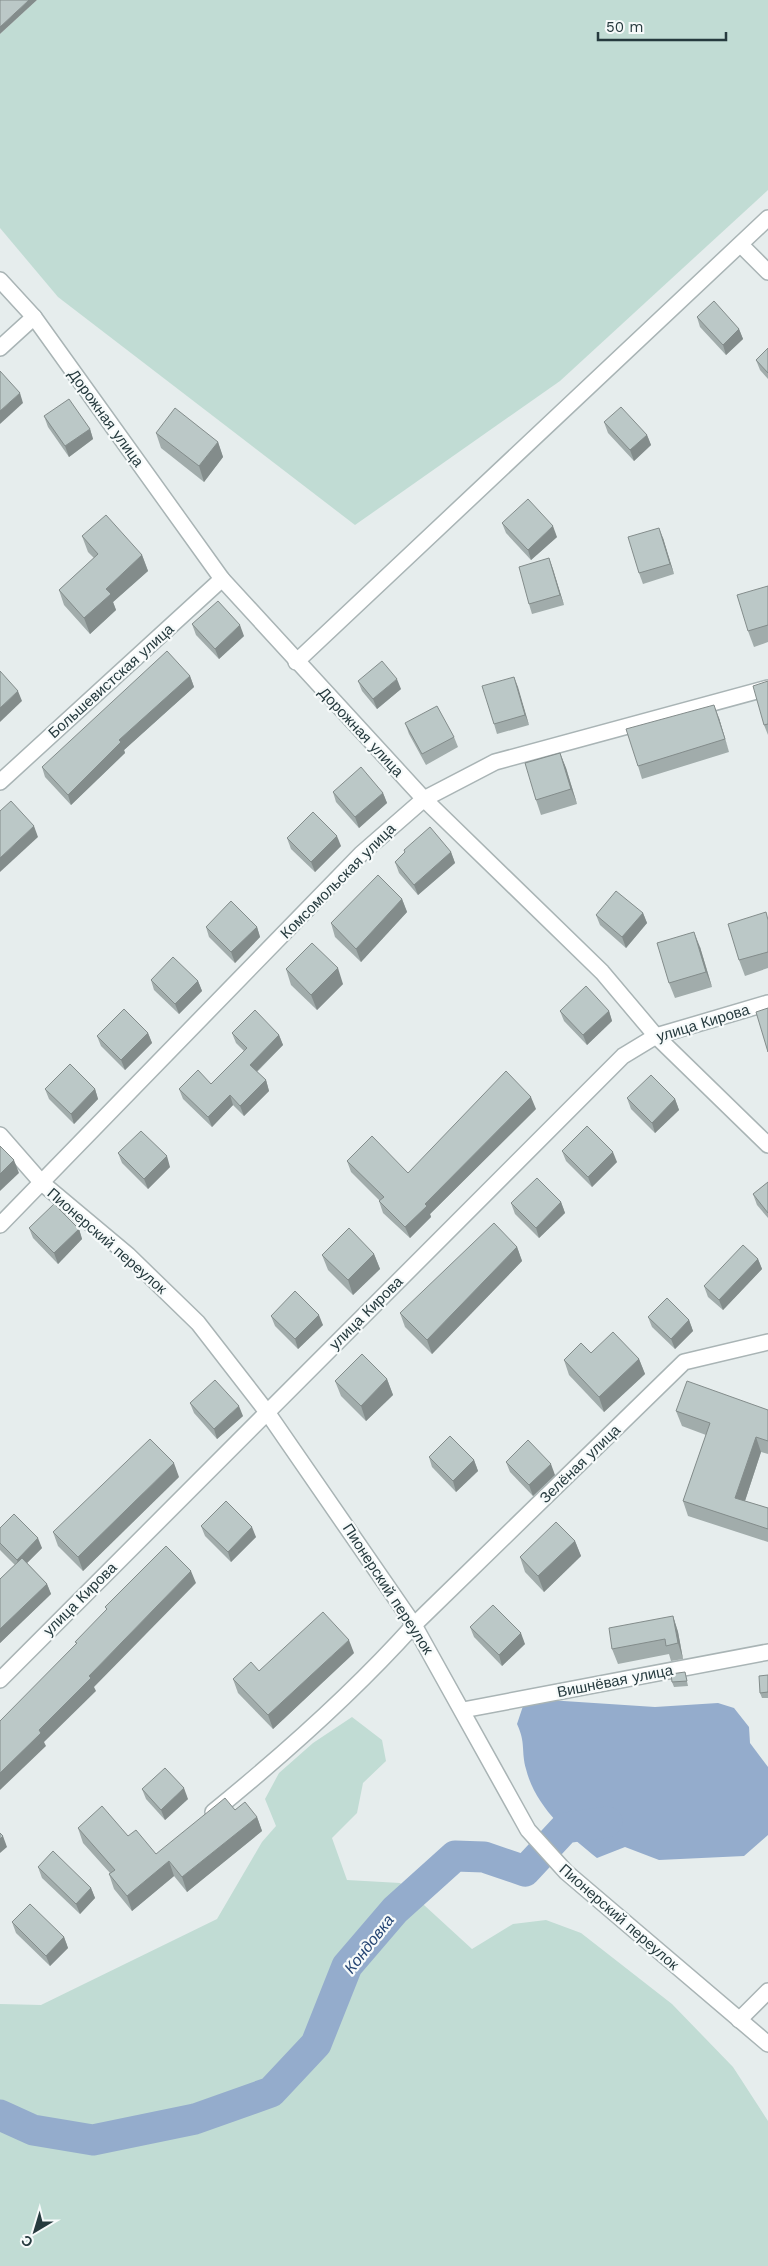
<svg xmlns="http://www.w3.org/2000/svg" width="768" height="2266" font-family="'Work Sans',sans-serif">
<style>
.green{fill:#c1dcd4}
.water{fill:#94accc}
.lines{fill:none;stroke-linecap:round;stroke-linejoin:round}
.river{stroke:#94accc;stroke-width:31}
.minor-casing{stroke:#a9b4b5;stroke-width:18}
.minor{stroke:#fff;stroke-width:15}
.wall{fill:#a1acab}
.shaded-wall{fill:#838c8b}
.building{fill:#bbc8c7;stroke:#838c8b}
.labels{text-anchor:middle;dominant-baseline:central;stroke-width:4.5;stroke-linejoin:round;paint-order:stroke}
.street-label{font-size:15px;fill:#263a3e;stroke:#f6fafa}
.water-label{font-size:16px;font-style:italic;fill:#264674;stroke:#f6fafa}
</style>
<rect width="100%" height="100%" fill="#e6eded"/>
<g class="green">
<path d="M 37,0 L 768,0 L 768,190 L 560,381 L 355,525 L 58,297 L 0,228 L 0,34 Z"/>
<path d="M 352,1717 L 382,1740 L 386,1761 L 363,1783 L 357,1813 L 332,1838 L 347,1880 L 400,1883 L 472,1949 L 513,1924 L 546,1920 L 581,1933 L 672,2004 L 733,2067 L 768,2121 L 768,2266 L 0,2266 L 0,2004 L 41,2005 L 217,1919 L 262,1842 L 276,1826 L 265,1799 L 279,1773 L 313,1743 Z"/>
</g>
<path class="water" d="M 533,1699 L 655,1707 L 718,1703 L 734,1708 L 749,1727 L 750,1743 L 768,1767 L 768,1835 L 744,1856 L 659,1860 L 625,1847 L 597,1858 C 568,1835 535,1806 526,1769 C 521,1751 526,1743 517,1724 L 523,1706 Z"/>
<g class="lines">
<path class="river" d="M 0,2115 L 33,2130 L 93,2140 L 195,2119 L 271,2092 L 316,2044 L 347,1966 L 395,1910 L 455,1856 L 484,1857 L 525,1871 L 565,1828 L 607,1822"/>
<g class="minor-casing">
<g id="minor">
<path d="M 741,245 L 768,272"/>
<path d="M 0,280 L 34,317 L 222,579 L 424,799 L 602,972 L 656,1036 L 768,1145"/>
<path d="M 0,348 L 34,317"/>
<path d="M 296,662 L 768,218"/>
<path d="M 0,782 L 222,579"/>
<path d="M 0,1135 L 42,1183 L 128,1255 L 198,1323 L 267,1412 L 414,1625 L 528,1830 L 566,1872 L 768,2044"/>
<path d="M 0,1225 L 361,854 L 424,799 L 495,762 L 768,688"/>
<path d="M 0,1680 L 623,1056 L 656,1036 L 768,1003"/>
<path d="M 463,1710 L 768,1652"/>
<path d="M 213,1812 C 283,1755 353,1693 414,1625 L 684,1362 L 768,1342"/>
<path d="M 739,2020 L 768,1991"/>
</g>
</g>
<use href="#minor" class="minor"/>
</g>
<g class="wall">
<path d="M 697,317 L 739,329 L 743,339 L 726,355 L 700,327 Z"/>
<path d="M 768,348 L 768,379 L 760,370 L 756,360 Z"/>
<path d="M 44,416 L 90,429 L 93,439 L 69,457 L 48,427 Z"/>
<path d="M 604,422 L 647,435 L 651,445 L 634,461 L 608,433 Z"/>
<path d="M 156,433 L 218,442 L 223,457 L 204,482 L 161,448 Z"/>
<path d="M 502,523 L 557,537 L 531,560 L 506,533 Z"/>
<path d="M 82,536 L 142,555 L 148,571 L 113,602 L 116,610 L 90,634 L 64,605 L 59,590 L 94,558 L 88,552 Z"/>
<path d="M 663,538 L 674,574 L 643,584 L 639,573 Z"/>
<path d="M 549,558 L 564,605 L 532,614 L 529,604 Z"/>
<path d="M 768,586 L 768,642 L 754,647 L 748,631 Z"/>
<path d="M 192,624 L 244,636 L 219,659 L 196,635 Z"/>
<path d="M 190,676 L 194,687 L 124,750 L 125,753 L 71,805 L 45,777 L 42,767 Z"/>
<path d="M 514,677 L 529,725 L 497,734 L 494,724 Z"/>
<path d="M 358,681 L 401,689 L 377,709 L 362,691 Z"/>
<path d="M 768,681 L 768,735 L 764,725 Z"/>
<path d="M 719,718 L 729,752 L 642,779 L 638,766 Z"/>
<path d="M 405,723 L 454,737 L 458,747 L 426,765 L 409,734 Z"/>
<path d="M 560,753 L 566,768 L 577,804 L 541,815 L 536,800 Z"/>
<path d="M 333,792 L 383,793 L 387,803 L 359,828 L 336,802 Z"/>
<path d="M 287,838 L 341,846 L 315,872 L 291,849 Z"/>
<path d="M 404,850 L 451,852 L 455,863 L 418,895 L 399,873 L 395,862 L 405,852 Z"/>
<path d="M 402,899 L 407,912 L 361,962 L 335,937 L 331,923 Z"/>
<path d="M 643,913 L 647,923 L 626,948 L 600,925 L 596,915 Z"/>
<path d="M 768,919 L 768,968 L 745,976 L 739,960 Z"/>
<path d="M 206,927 L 257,927 L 260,937 L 235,963 L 209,937 Z"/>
<path d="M 700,947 L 712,987 L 675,998 L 669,983 Z"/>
<path d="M 286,969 L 343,984 L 317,1010 L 291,985 Z"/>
<path d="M 151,980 L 198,981 L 202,991 L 179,1014 L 154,990 Z"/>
<path d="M 560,1011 L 609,1011 L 612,1021 L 587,1045 L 564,1021 Z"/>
<path d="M 148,1033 L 152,1043 L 125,1070 L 101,1046 L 97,1036 Z"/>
<path d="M 232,1033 L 279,1035 L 283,1045 L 257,1072 L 266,1080 L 269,1091 L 244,1116 L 233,1105 L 212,1127 L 183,1099 L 179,1089 L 211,1084 L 244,1051 L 236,1043 Z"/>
<path d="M 45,1089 L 95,1089 L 98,1099 L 74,1124 L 49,1099 Z"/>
<path d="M 627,1098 L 675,1099 L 679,1110 L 655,1133 L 631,1109 Z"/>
<path d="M 536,1109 L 430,1214 L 431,1217 L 410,1238 L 383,1213 L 379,1201 L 380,1201 L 351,1172 L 347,1161 L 408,1173 Z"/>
<path d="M 562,1151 L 617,1162 L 592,1187 L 566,1161 Z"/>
<path d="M 118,1153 L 170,1167 L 148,1189 L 122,1163 Z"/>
<path d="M 768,1182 L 768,1218 L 757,1205 L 753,1194 Z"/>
<path d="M 561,1202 L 565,1213 L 539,1238 L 515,1214 L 511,1203 Z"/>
<path d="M 29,1228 L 79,1229 L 82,1239 L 58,1264 L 33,1238 Z"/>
<path d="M 517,1247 L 522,1261 L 432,1354 L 405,1327 L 400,1313 Z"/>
<path d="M 374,1254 L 380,1269 L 353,1295 L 328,1270 L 322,1255 Z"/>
<path d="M 758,1259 L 762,1269 L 723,1310 L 708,1297 L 704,1286 Z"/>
<path d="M 271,1316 L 323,1325 L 298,1349 L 275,1326 Z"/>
<path d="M 648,1317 L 689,1320 L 693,1331 L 675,1349 L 652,1327 Z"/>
<path d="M 591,1353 L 639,1359 L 645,1374 L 604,1412 L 569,1375 L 564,1360 Z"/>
<path d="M 387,1379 L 393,1395 L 366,1421 L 341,1396 L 335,1381 Z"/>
<path d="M 190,1403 L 243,1416 L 217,1439 L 194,1413 Z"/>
<path d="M 768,1410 L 768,1454 L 761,1452 L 745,1501 L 768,1508 L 768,1542 L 688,1516 L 683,1501 L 706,1435 L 682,1426 L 676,1411 Z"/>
<path d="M 429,1457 L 474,1460 L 478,1471 L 456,1492 L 432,1467 Z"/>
<path d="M 506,1462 L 555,1475 L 533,1496 L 510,1472 Z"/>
<path d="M 179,1477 L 83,1571 L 58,1546 L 53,1532 Z"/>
<path d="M 201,1526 L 256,1537 L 231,1562 L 205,1536 Z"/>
<path d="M 0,1528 L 42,1548 L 27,1563 L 47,1584 L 51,1594 L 0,1643 L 0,1579 L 15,1565 L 0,1550 Z"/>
<path d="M 575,1541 L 581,1556 L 544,1592 L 525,1572 L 520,1557 Z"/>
<path d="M 673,1616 L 678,1632 L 683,1659 L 671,1661 L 669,1654 L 618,1664 L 612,1649 Z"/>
<path d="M 470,1627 L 525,1644 L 502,1666 L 474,1637 Z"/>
<path d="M 354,1653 L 273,1729 L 238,1693 L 233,1679 L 259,1671 Z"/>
<path d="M 685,1672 L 688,1686 L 674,1687 L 672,1682 Z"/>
<path d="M 768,1675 L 768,1698 L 762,1698 L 760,1693 Z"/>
<path d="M 142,1789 L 188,1799 L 165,1820 L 146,1799 Z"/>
<path d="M 235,1810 L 257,1817 L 262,1831 L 187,1892 L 174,1876 L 132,1911 L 114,1889 L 109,1874 L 110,1873 L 83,1843 L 78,1828 L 128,1836 L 156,1854 Z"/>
<path d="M 38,1867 L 91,1888 L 95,1898 L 80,1914 L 42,1878 Z"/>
<path d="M 12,1922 L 64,1937 L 68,1948 L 50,1966 L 16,1933 Z"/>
</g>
<g class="shaded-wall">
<path d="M 29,0 L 37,0 L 0,34 L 0,27 Z"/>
<path d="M 739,329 L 743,339 L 726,355 L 723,345 Z"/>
<path d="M 20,393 L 23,403 L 0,424 L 0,411 Z"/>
<path d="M 90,429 L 93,439 L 69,457 L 65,446 Z"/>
<path d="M 647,435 L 651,445 L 634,461 L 630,450 Z"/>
<path d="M 218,442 L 223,457 L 204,482 L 199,466 Z"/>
<path d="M 553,526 L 557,537 L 531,560 L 528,550 Z"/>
<path d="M 659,528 L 663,538 L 674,574 L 670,564 Z"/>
<path d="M 142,555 L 148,571 L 113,602 L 116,610 L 90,634 L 84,618 L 106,589 Z"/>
<path d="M 549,558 L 553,569 L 564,605 L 560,595 Z"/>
<path d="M 240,625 L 244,636 L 219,659 L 215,649 Z"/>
<path d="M 190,676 L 194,687 L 124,750 L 125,753 L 71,805 L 68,795 L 119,740 Z"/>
<path d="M 514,677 L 518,687 L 529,725 L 525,715 Z"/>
<path d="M 397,679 L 401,689 L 377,709 L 373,699 Z"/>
<path d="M 18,691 L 22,701 L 0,722 L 0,708 Z"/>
<path d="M 714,705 L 719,718 L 729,752 L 725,739 Z"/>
<path d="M 560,753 L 566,768 L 577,804 L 571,789 Z"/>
<path d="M 383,793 L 387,803 L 359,828 L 355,817 Z"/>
<path d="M 34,826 L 38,837 L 0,872 L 0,858 Z"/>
<path d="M 337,836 L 341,846 L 315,872 L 311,862 Z"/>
<path d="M 451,852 L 455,863 L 418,895 L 414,885 Z"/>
<path d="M 402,899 L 407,912 L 361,962 L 356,949 Z"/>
<path d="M 643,913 L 647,923 L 626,948 L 622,937 Z"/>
<path d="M 257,927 L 260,937 L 235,963 L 231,952 Z"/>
<path d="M 694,932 L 700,947 L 712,987 L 706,972 Z"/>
<path d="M 338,968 L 343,984 L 317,1010 L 311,995 Z"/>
<path d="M 198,981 L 202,991 L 179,1014 L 175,1004 Z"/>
<path d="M 609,1011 L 612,1021 L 587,1045 L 583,1035 Z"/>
<path d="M 148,1033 L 152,1043 L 125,1070 L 121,1060 Z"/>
<path d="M 279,1035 L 283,1045 L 253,1075 L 250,1065 Z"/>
<path d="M 266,1080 L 269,1091 L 244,1116 L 240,1106 Z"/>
<path d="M 95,1089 L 98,1099 L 74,1124 L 71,1114 Z"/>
<path d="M 230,1095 L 233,1105 L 212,1127 L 208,1117 Z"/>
<path d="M 531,1097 L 536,1109 L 430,1214 L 431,1217 L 410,1238 L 405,1227 L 425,1204 Z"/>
<path d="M 675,1099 L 679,1110 L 655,1133 L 652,1123 Z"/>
<path d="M 613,1152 L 617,1162 L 592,1187 L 588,1177 Z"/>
<path d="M 167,1156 L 170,1167 L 148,1189 L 144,1179 Z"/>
<path d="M 14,1160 L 19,1173 L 0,1191 L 0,1174 Z"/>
<path d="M 561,1202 L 565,1213 L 539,1238 L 536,1228 Z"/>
<path d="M 79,1229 L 82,1239 L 58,1264 L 54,1253 Z"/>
<path d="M 517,1247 L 522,1261 L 432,1354 L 427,1340 Z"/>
<path d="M 374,1254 L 380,1269 L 353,1295 L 348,1280 Z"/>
<path d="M 758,1259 L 762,1269 L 723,1310 L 719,1300 Z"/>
<path d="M 319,1315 L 323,1325 L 298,1349 L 295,1339 Z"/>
<path d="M 689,1320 L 693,1331 L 675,1349 L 671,1339 Z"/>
<path d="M 639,1359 L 645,1374 L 604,1412 L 599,1397 Z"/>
<path d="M 387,1379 L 393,1395 L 366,1421 L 361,1406 Z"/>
<path d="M 239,1406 L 243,1416 L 217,1439 L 214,1429 Z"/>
<path d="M 756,1437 L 761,1452 L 741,1513 L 735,1498 Z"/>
<path d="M 474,1460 L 478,1471 L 456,1492 L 453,1481 Z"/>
<path d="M 174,1463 L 179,1477 L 83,1571 L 78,1557 Z"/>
<path d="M 551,1464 L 555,1475 L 533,1496 L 529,1485 Z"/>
<path d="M 252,1527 L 256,1537 L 231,1562 L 228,1552 Z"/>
<path d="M 38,1538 L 42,1548 L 20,1570 L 17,1560 Z"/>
<path d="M 575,1541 L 581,1556 L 544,1592 L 538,1576 Z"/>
<path d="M 191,1571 L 196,1583 L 94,1687 L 96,1691 L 44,1742 L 46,1746 L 0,1790 L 0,1773 L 89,1676 Z"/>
<path d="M 47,1584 L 51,1594 L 0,1643 L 0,1629 Z"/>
<path d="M 673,1616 L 678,1632 L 683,1659 L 678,1643 Z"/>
<path d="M 521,1633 L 525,1644 L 502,1666 L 499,1655 Z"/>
<path d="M 349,1640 L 354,1653 L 273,1729 L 268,1715 Z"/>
<path d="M 184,1788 L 188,1799 L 165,1820 L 161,1810 Z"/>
<path d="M 257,1817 L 262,1831 L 187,1892 L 182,1877 Z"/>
<path d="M 3,1836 L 7,1847 L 0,1853 L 0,1839 Z"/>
<path d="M 169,1861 L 174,1876 L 132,1911 L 127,1896 Z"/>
<path d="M 91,1888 L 95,1898 L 80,1914 L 76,1904 Z"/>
<path d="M 64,1937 L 68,1948 L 50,1966 L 46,1956 Z"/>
</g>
<g class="building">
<path d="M 0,0 L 29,0 L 0,27 Z"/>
<path d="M 714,301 L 739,329 L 723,345 L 697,317 Z"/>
<path d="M 768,348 L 768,373 L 756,360 Z"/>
<path d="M 0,371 L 20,393 L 0,411 Z"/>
<path d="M 69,399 L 90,429 L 65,446 L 44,416 Z"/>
<path d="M 621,407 L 647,435 L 630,450 L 604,422 Z"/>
<path d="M 175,408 L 218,442 L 199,466 L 156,433 Z"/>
<path d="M 528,499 L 553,526 L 528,550 L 502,523 Z"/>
<path d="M 106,515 L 142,555 L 106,589 L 111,594 L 84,618 L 59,590 L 98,554 L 82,536 Z"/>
<path d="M 659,528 L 670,564 L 639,573 L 628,537 Z"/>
<path d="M 549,558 L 560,595 L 529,604 L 519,567 Z"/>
<path d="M 768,586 L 768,625 L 748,631 L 737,595 Z"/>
<path d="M 218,601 L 240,625 L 215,649 L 192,624 Z"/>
<path d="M 167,651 L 190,676 L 119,740 L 121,742 L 68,795 L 42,767 Z"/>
<path d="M 382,661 L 397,679 L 373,699 L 358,681 Z"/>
<path d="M 0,671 L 18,691 L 0,708 Z"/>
<path d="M 514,677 L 525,715 L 494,724 L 482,686 Z"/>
<path d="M 768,681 L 768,724 L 764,725 L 753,686 Z"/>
<path d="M 714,705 L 725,739 L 638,766 L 626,729 Z"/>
<path d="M 437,706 L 454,737 L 422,754 L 405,723 Z"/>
<path d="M 560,753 L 571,789 L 536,800 L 525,763 Z"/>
<path d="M 361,767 L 383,793 L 355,817 L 333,792 Z"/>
<path d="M 11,801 L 34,826 L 0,858 L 0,811 Z"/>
<path d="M 313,812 L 337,836 L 311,862 L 287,838 Z"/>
<path d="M 430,827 L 451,852 L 414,885 L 395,862 L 405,852 L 404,850 Z"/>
<path d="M 378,875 L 402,899 L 356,949 L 331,923 Z"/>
<path d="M 616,891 L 643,913 L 622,937 L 596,915 Z"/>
<path d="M 231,901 L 257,927 L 231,952 L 206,927 Z"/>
<path d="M 766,912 L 768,920 L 768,952 L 739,960 L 728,924 Z"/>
<path d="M 694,932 L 706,972 L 669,983 L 657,943 Z"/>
<path d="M 312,943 L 338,968 L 311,995 L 286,969 Z"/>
<path d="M 173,957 L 198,981 L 175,1004 L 151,980 Z"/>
<path d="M 586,986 L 609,1011 L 583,1035 L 560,1011 Z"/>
<path d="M 768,1008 L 768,1052 L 756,1012 Z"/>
<path d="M 124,1009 L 148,1033 L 121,1060 L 97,1036 Z"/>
<path d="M 255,1010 L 279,1035 L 250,1065 L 266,1080 L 240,1106 L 230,1095 L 208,1117 L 179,1089 L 198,1070 L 211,1084 L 247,1048 L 232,1033 Z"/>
<path d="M 70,1064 L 95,1089 L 71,1114 L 45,1089 Z"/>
<path d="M 506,1071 L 531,1097 L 425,1204 L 427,1206 L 405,1227 L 379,1201 L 384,1197 L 347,1161 L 372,1136 L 408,1173 Z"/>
<path d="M 651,1075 L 675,1099 L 652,1123 L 627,1098 Z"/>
<path d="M 587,1126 L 613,1152 L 588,1177 L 562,1151 Z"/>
<path d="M 141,1131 L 167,1156 L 144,1179 L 118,1153 Z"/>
<path d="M 0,1146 L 14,1160 L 0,1174 Z"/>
<path d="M 537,1178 L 561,1202 L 536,1228 L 511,1203 Z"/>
<path d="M 768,1182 L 768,1213 L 753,1194 Z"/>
<path d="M 54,1204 L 79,1229 L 54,1253 L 29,1228 Z"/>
<path d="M 494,1223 L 517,1247 L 427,1340 L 400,1313 Z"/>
<path d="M 349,1228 L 374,1254 L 348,1280 L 322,1255 Z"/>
<path d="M 743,1245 L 758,1259 L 719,1300 L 704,1286 Z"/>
<path d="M 295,1291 L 319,1315 L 295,1339 L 271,1316 Z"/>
<path d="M 667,1298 L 689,1320 L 671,1339 L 648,1317 Z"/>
<path d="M 613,1332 L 639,1359 L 599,1397 L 564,1360 L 581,1343 L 591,1353 Z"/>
<path d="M 362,1354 L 387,1379 L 361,1406 L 335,1381 Z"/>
<path d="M 215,1380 L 239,1406 L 214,1429 L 190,1403 Z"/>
<path d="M 687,1381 L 768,1410 L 768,1441 L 756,1437 L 735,1498 L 768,1508 L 768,1529 L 683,1501 L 710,1423 L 676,1411 Z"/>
<path d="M 450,1436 L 474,1460 L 453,1481 L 429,1457 Z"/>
<path d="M 150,1439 L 174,1463 L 78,1557 L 53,1532 Z"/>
<path d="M 528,1440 L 551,1464 L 529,1485 L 506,1462 Z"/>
<path d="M 226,1501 L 252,1527 L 228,1552 L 201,1526 Z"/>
<path d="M 14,1514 L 38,1538 L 17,1560 L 0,1543 L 0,1528 Z"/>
<path d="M 556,1522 L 575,1541 L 538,1576 L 520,1557 Z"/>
<path d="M 166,1546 L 191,1571 L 89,1676 L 91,1678 L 39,1730 L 41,1733 L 0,1773 L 0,1721 L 77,1643 L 75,1642 L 107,1609 L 105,1607 Z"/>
<path d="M 22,1558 L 47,1584 L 0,1629 L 0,1579 Z"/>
<path d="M 493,1605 L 521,1633 L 499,1655 L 470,1627 Z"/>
<path d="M 323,1612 L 349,1640 L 268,1715 L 233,1679 L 251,1662 L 259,1671 Z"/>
<path d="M 673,1616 L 678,1643 L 666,1646 L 665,1639 L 612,1649 L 609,1628 Z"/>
<path d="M 685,1672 L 687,1681 L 672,1682 L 671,1674 Z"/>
<path d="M 768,1675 L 768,1692 L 760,1693 L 759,1676 Z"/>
<path d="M 165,1768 L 184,1788 L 161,1810 L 142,1789 Z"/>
<path d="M 225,1798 L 235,1810 L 245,1802 L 257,1817 L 182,1877 L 169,1861 L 127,1896 L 109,1874 L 115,1870 L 78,1828 L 102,1806 L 128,1836 L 136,1830 L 156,1854 Z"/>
<path d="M 0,1833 L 3,1836 L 0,1839 Z"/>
<path d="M 53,1851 L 91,1888 L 76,1904 L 38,1867 Z"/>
<path d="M 30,1904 L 64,1937 L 46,1956 L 12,1922 Z"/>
</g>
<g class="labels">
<g class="street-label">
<text transform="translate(106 418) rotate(54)">Дорожная улица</text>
<text transform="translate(111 681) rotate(-42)">Большевистская улица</text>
<text transform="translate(361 732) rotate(47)">Дорожная улица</text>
<text transform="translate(338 881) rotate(-45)">Комсомольская улица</text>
<text transform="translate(703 1023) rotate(-17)">улица Кирова</text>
<text transform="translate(107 1241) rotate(41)">Пионерский переулок</text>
<text transform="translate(366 1313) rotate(-45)">улица Кирова</text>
<text transform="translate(580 1464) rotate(-44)">Зелёная улица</text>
<text transform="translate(388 1589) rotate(57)">Пионерский переулок</text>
<text transform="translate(80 1599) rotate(-45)">улица Кирова</text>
<text transform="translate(615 1681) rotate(-11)">Вишнёвая улица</text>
<text transform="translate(619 1917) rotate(41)">Пионерский переулок</text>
</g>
<g class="water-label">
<text transform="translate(369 1944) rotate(-52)">Кондовка</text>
</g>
</g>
<g transform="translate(35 2231) rotate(218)" stroke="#f6fafa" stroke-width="4" paint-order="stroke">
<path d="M0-4L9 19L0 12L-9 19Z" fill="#263a3e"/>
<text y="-8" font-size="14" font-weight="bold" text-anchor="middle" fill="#263a3e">С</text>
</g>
<path d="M598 32v8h128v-8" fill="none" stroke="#263a3e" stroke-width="2.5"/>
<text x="606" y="32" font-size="15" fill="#263a3e" stroke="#f6fafa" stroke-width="4" paint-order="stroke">50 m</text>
</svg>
